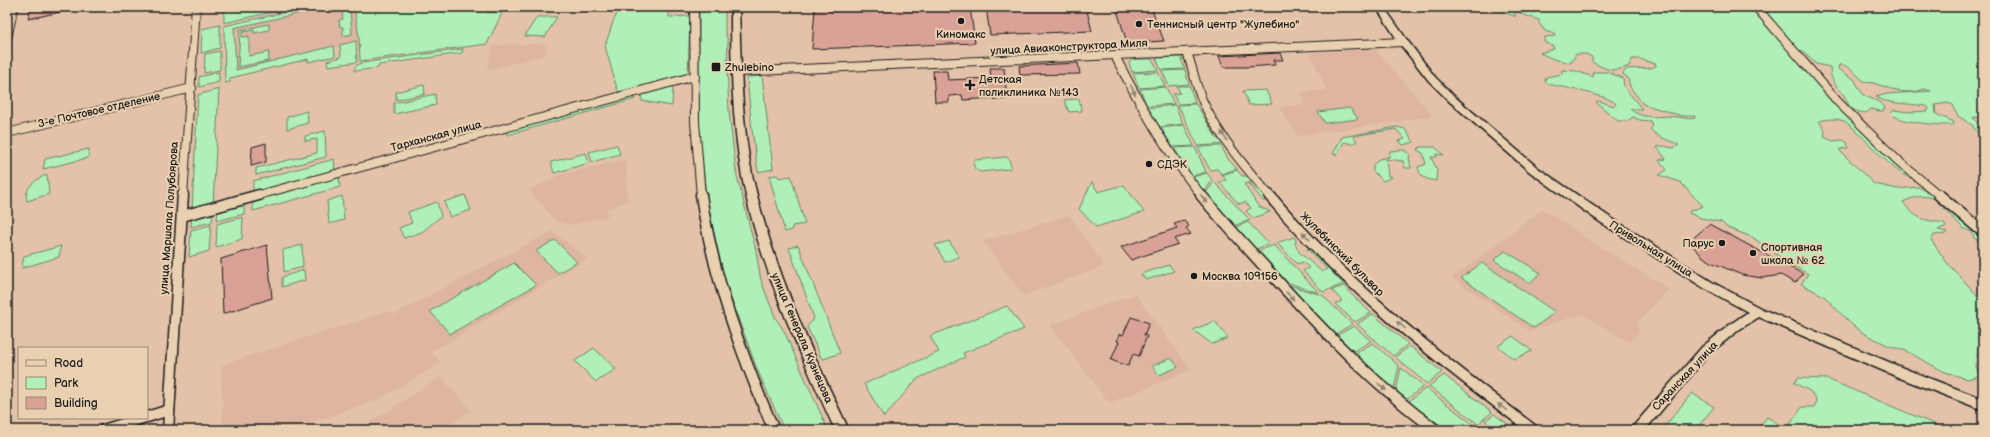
<svg xmlns="http://www.w3.org/2000/svg" width="1990" height="437" font-family="'Balsamiq Sans',sans-serif">
<style>
.built{fill:#ddb5a0}
.green{fill:#b0f0b8;stroke:#66866a}
.building{fill:#daa296;stroke:#1c1c1c}
.lines{fill:none;stroke-linecap:round;stroke-linejoin:round}
.minor-far1-casing{stroke:#1c1c1c;stroke-width:10}
.minor-casing{stroke:#1c1c1c;stroke-width:13}
.major-casing{stroke:#1c1c1c;stroke-width:3}
.minor-far1{stroke:#e9d0b1;stroke-width:8}
.minor{stroke:#e9d0b1;stroke-width:10}
.major{fill:#e9d0b1;fill-rule:evenodd}
.oneway{fill:#8d7f6e}
.poi-dot{fill:#1c1c1c;stroke:#e9d0b1;stroke-width:1.5}
.labels{text-anchor:middle;dominant-baseline:central;stroke-width:4;stroke-linejoin:round;paint-order:stroke}
.poi-label{font-size:11px;fill:#1c1c1c;stroke:#e9d0b1;text-anchor:start}
.street-label{font-size:11px;fill:#1c1c1c;stroke:#e9d0b1}
</style>
<rect width="100%" height="100%" fill="#e4c2a9"/>
<filter id="ink" filterUnits="userSpaceOnUse"><feTurbulence type="fractalNoise" baseFrequency=".025" numOctaves="2"/><feDisplacementMap in="SourceGraphic" scale="8" xChannelSelector="R" yChannelSelector="G"/><feConvolveMatrix kernelMatrix="1 2 1 2 8 2 1 2 1" color-interpolation-filters="sRGB"/></filter>
<g filter="url(#ink)">
<g class="built">
<path d="M 312,7 L 381,7 L 365,41 L 233,73 L 232,25 Z"/>
<path d="M 547,44 L 545,55 L 487,70 L 493,45 Z"/>
<path d="M 1372,48 L 1375,49 L 1433,116 L 1298,136 L 1279,107 L 1306,104 L 1301,92 L 1327,90 L 1310,53 Z"/>
<path d="M 626,159 L 627,201 L 607,209 L 607,217 L 568,225 L 556,221 L 529,190 L 559,175 Z"/>
<path d="M 1543,209 L 1595,244 L 1669,289 L 1637,323 L 1639,332 L 1629,342 L 1582,314 L 1530,331 L 1452,278 Z"/>
<path d="M 1069,215 L 1104,266 L 1024,296 L 983,241 Z"/>
<path d="M 552,231 L 587,259 L 431,352 L 441,363 L 379,399 L 291,430 L 223,430 L 221,365 L 389,311 L 393,315 Z"/>
<path d="M 1135,294 L 1191,370 L 1109,403 L 1050,325 Z"/>
<path d="M 441,377 L 471,410 L 442,430 L 358,430 Z"/>
</g>
<g class="green">
<path d="M 240,7 L 295,7 L 224,23 L 224,11 Z"/>
<path d="M 308,7 L 317,7 L 318,9 L 234,28 L 236,70 L 334,46 L 335,56 L 308,62 L 308,59 L 230,78 L 230,82 L 225,83 L 224,26 Z"/>
<path d="M 346,7 L 350,9 L 352,34 L 343,36 L 343,27 L 340,27 L 339,20 L 343,19 L 342,11 L 338,11 L 338,9 Z"/>
<path d="M 354,7 L 450,7 L 449,9 L 481,12 L 485,8 L 487,9 L 485,12 L 502,13 L 487,44 L 360,61 L 359,37 Z"/>
<path d="M 620,7 L 669,7 L 669,17 L 690,16 L 688,75 L 618,92 L 605,46 L 613,22 Z"/>
<path d="M 699,7 L 725,7 L 725,32 L 728,41 L 727,66 L 729,112 L 736,172 L 756,251 L 761,281 L 775,317 L 784,331 L 828,430 L 784,430 L 757,369 L 725,282 L 707,203 L 699,130 Z"/>
<path d="M 1489,7 L 1983,7 L 1983,120 L 1975,117 L 1973,118 L 1983,129 L 1983,135 L 1979,135 L 1972,125 L 1958,116 L 1953,105 L 1948,103 L 1935,105 L 1936,114 L 1954,122 L 1954,124 L 1952,125 C 1940,125 1897,123 1891,113 L 1894,110 L 1910,112 L 1928,111 L 1929,108 C 1925,105 1921,106 1917,105 C 1903,103 1888,104 1876,97 L 1887,94 L 1931,91 L 1924,89 C 1908,96 1892,89 1876,84 C 1872,82 1868,83 1864,81 C 1855,75 1851,64 1839,65 L 1838,69 L 1854,79 L 1863,95 L 1879,102 L 1885,107 L 1883,111 L 1880,111 L 1871,109 L 1866,113 C 1861,112 1856,112 1851,108 C 1848,105 1847,100 1845,97 C 1838,85 1830,83 1830,67 L 1816,64 L 1802,51 L 1798,50 L 1801,59 L 1917,178 C 1902,185 1859,129 1844,121 C 1836,118 1827,119 1819,121 L 1825,131 L 1824,137 L 1833,141 L 1843,140 L 1847,142 L 1848,148 L 1840,149 L 1840,151 L 1874,184 L 1898,189 L 1918,187 L 1937,196 L 1964,218 L 1983,238 L 1983,248 L 1979,246 L 1983,243 L 1974,238 L 1972,232 L 1963,228 L 1935,199 C 1924,194 1913,197 1903,202 C 1917,221 1923,219 1944,223 L 1946,226 L 1938,230 L 1947,232 L 1945,234 L 1934,235 L 1931,240 L 1948,264 L 1981,299 L 1983,316 L 1981,317 L 1976,366 L 1979,376 L 1967,379 L 1943,371 L 1906,351 L 1887,345 L 1865,334 L 1852,325 L 1824,296 L 1801,284 L 1808,274 L 1790,264 L 1752,237 L 1728,228 L 1721,222 L 1701,218 L 1689,213 L 1690,211 L 1703,206 L 1680,182 L 1659,175 L 1667,170 L 1659,160 L 1666,159 L 1657,147 L 1664,146 L 1672,148 L 1678,146 L 1678,144 C 1668,140 1658,138 1650,129 L 1653,126 L 1650,121 L 1640,120 L 1633,117 L 1627,121 L 1618,121 L 1596,102 L 1599,101 L 1614,106 L 1616,104 C 1611,96 1563,87 1552,85 L 1545,82 L 1546,77 L 1562,74 L 1562,70 L 1576,71 L 1593,77 L 1594,72 L 1607,72 L 1623,78 L 1624,87 L 1642,109 L 1630,109 C 1647,122 1659,114 1676,117 C 1683,117 1689,120 1695,118 L 1695,116 L 1682,116 L 1643,104 L 1630,87 L 1628,78 L 1623,74 L 1626,69 L 1651,68 L 1656,66 L 1656,64 L 1640,59 L 1632,59 L 1629,66 C 1612,73 1608,70 1592,62 L 1592,57 L 1586,54 L 1576,54 L 1571,63 L 1553,59 L 1540,53 L 1554,49 L 1553,46 L 1544,42 L 1545,37 L 1555,36 L 1555,34 L 1545,31 L 1539,23 L 1539,20 L 1521,14 L 1520,8 L 1511,8 L 1516,16 L 1514,16 Z"/>
<path d="M 537,17 L 557,17 L 545,37 L 525,36 Z"/>
<path d="M 269,24 L 269,30 L 254,33 L 254,30 L 242,32 L 242,37 L 249,36 L 249,56 L 269,52 L 268,61 L 238,67 L 240,30 Z"/>
<path d="M 220,25 L 220,48 L 201,53 L 202,29 Z"/>
<path d="M 356,41 L 357,62 L 328,66 L 327,61 L 341,57 L 340,45 Z"/>
<path d="M 463,49 L 462,53 L 379,65 L 378,68 L 354,71 L 356,66 L 361,63 Z"/>
<path d="M 220,51 L 220,70 L 204,73 L 205,54 Z"/>
<path d="M 1186,57 L 1186,59 L 1181,59 L 1185,69 L 1161,70 L 1156,58 Z"/>
<path d="M 1133,59 L 1152,59 L 1158,70 L 1132,72 L 1129,63 Z"/>
<path d="M 1185,70 L 1189,84 L 1169,86 L 1162,71 Z"/>
<path d="M 219,72 L 219,82 L 199,87 L 199,77 Z"/>
<path d="M 1158,72 L 1165,86 L 1139,88 L 1133,73 Z"/>
<path d="M 762,76 L 773,169 L 758,172 L 752,130 L 747,77 Z"/>
<path d="M 673,84 L 672,106 L 642,101 L 641,93 Z"/>
<path d="M 424,85 L 425,94 L 396,100 L 396,92 Z"/>
<path d="M 1177,86 L 1190,86 L 1195,103 L 1178,104 L 1173,94 L 1180,93 Z"/>
<path d="M 1166,87 L 1174,104 L 1147,106 L 1140,89 Z"/>
<path d="M 219,89 L 213,205 L 192,210 L 198,95 Z"/>
<path d="M 1266,90 L 1272,104 L 1249,105 L 1243,91 Z"/>
<path d="M 435,94 L 436,105 L 394,114 L 394,103 Z"/>
<path d="M 632,97 L 635,99 L 507,135 L 507,131 Z"/>
<path d="M 1079,99 L 1082,111 L 1069,112 L 1064,100 Z"/>
<path d="M 1196,104 L 1217,139 L 1223,139 L 1226,144 L 1198,146 L 1178,105 Z"/>
<path d="M 1175,105 L 1183,124 L 1160,127 L 1148,108 Z"/>
<path d="M 1350,108 L 1358,119 L 1325,123 L 1318,112 Z"/>
<path d="M 307,111 L 308,123 L 287,129 L 287,117 Z"/>
<path d="M 1184,125 L 1194,146 L 1173,147 L 1161,128 Z"/>
<path d="M 1397,127 L 1405,129 L 1414,142 L 1403,145 L 1399,141 L 1405,139 L 1396,129 L 1353,136 L 1357,141 L 1352,144 L 1344,142 L 1336,155 L 1333,154 L 1342,137 Z"/>
<path d="M 325,131 L 326,157 L 256,175 L 256,168 L 317,153 L 317,139 L 305,141 L 305,136 Z"/>
<path d="M 617,145 L 620,154 L 592,162 L 589,152 Z"/>
<path d="M 1221,146 L 1228,159 L 1237,169 L 1221,174 L 1217,169 L 1210,170 L 1198,147 Z"/>
<path d="M 1195,147 L 1206,172 L 1192,176 L 1174,148 Z"/>
<path d="M 1420,147 L 1435,147 L 1444,155 L 1436,154 L 1437,157 L 1431,157 L 1437,170 L 1436,181 C 1426,179 1420,178 1418,167 L 1426,164 L 1423,153 L 1417,150 Z"/>
<path d="M 89,149 L 88,158 L 43,169 L 45,159 Z"/>
<path d="M 1403,150 L 1410,154 L 1409,157 L 1411,168 L 1405,168 L 1403,161 L 1386,159 L 1388,176 L 1392,177 L 1383,181 L 1373,171 L 1373,165 L 1379,159 L 1389,157 L 1390,151 Z"/>
<path d="M 586,153 L 589,163 L 554,173 L 551,162 Z"/>
<path d="M 1006,157 L 1009,159 L 1011,167 L 1009,169 L 980,172 L 975,169 L 973,163 L 975,160 Z"/>
<path d="M 334,159 L 335,172 L 253,194 L 253,181 Z"/>
<path d="M 1237,170 L 1242,176 L 1249,176 L 1253,180 L 1249,182 L 1257,190 L 1262,191 L 1267,197 L 1265,201 L 1262,200 L 1249,183 L 1244,184 L 1258,206 L 1270,212 L 1253,218 L 1246,211 L 1251,208 L 1245,202 L 1239,204 L 1219,182 L 1226,180 L 1222,175 Z"/>
<path d="M 1207,173 L 1212,180 L 1204,193 L 1193,177 Z"/>
<path d="M 47,175 L 49,194 L 27,201 C 23,188 37,178 47,175 Z"/>
<path d="M 777,175 L 779,178 L 791,176 L 805,224 L 792,226 L 792,230 L 785,232 L 769,176 Z"/>
<path d="M 339,176 L 340,187 L 253,211 L 253,199 Z"/>
<path d="M 1092,182 L 1098,192 L 1124,185 L 1144,212 L 1096,227 L 1079,209 Z"/>
<path d="M 1214,182 L 1250,220 L 1233,226 L 1205,194 Z"/>
<path d="M 465,195 L 471,210 L 450,217 L 444,202 Z"/>
<path d="M 342,196 L 344,220 L 329,224 L 327,201 Z"/>
<path d="M 244,201 L 244,214 L 217,221 L 218,208 Z"/>
<path d="M 437,202 L 441,216 L 422,232 L 404,238 L 399,228 L 412,223 L 408,212 Z"/>
<path d="M 213,209 L 212,222 L 191,227 L 192,215 Z"/>
<path d="M 243,217 L 242,239 L 216,247 L 217,224 Z"/>
<path d="M 1248,222 L 1269,244 L 1254,250 L 1234,228 Z"/>
<path d="M 211,225 L 209,251 L 189,257 L 191,230 Z"/>
<path d="M 1294,237 L 1296,240 L 1295,243 L 1299,252 L 1322,272 L 1327,269 L 1307,249 L 1311,249 L 1341,282 L 1346,283 L 1323,292 L 1303,271 L 1309,268 L 1303,262 L 1297,264 L 1277,243 Z"/>
<path d="M 555,240 L 577,262 L 558,273 L 536,251 Z"/>
<path d="M 949,241 L 959,257 L 945,262 L 935,245 Z"/>
<path d="M 302,245 L 303,267 L 284,272 L 283,250 Z"/>
<path d="M 798,245 L 840,353 L 824,359 L 821,357 L 807,327 L 814,318 L 789,248 Z"/>
<path d="M 1274,245 L 1319,293 L 1283,281 L 1256,252 Z"/>
<path d="M 61,246 L 59,257 L 22,268 L 24,256 Z"/>
<path d="M 1505,251 L 1541,273 L 1529,283 L 1494,260 Z"/>
<path d="M 514,263 L 536,285 L 450,334 L 430,311 Z"/>
<path d="M 1482,263 L 1555,312 L 1534,328 L 1461,278 Z"/>
<path d="M 1169,265 L 1174,271 L 1146,280 L 1141,274 Z"/>
<path d="M 304,270 L 305,280 L 282,287 L 282,277 Z"/>
<path d="M 1285,284 L 1322,295 L 1352,324 L 1334,335 Z"/>
<path d="M 1347,285 L 1345,288 L 1371,313 L 1355,322 L 1335,304 L 1342,301 L 1332,290 Z"/>
<path d="M 1007,306 L 1024,329 L 963,353 L 965,357 L 917,379 L 884,417 L 864,384 L 939,352 L 930,336 Z"/>
<path d="M 1373,314 L 1408,344 L 1393,356 L 1357,324 Z"/>
<path d="M 1215,321 L 1228,338 L 1212,344 L 1193,330 Z"/>
<path d="M 1354,326 L 1371,341 L 1352,352 L 1336,336 Z"/>
<path d="M 1513,336 L 1532,351 L 1514,359 L 1498,346 Z"/>
<path d="M 1373,343 L 1399,366 L 1394,389 L 1354,354 Z"/>
<path d="M 1410,346 L 1442,372 L 1427,384 L 1395,357 Z"/>
<path d="M 594,348 L 616,369 L 596,382 L 575,361 Z"/>
<path d="M 1171,358 L 1178,367 L 1159,375 L 1152,366 Z"/>
<path d="M 1401,368 L 1424,386 L 1406,400 L 1396,391 Z"/>
<path d="M 1444,375 L 1492,412 L 1478,424 L 1429,386 Z"/>
<path d="M 1798,378 L 1827,379 L 1948,430 L 1761,430 L 1758,429 L 1767,417 L 1783,427 L 1789,426 L 1802,407 L 1815,407 L 1816,399 L 1810,391 L 1794,383 Z"/>
<path d="M 1426,388 L 1475,426 L 1470,430 L 1447,430 L 1408,402 Z"/>
<path d="M 1692,393 L 1714,407 L 1695,430 L 1662,430 Z"/>
<path d="M 1494,414 L 1516,430 L 1497,430 L 1485,421 Z"/>
</g>
<g class="building">
<path d="M 31,7 L 70,7 L 70,10 L 28,19 Z"/>
<path d="M 815,7 L 970,7 L 975,43 L 812,49 Z"/>
<path d="M 986,7 L 1086,7 L 1092,31 L 990,35 Z"/>
<path d="M 1116,7 L 1151,7 L 1164,41 L 1127,43 Z"/>
<path d="M 1280,53 L 1283,60 L 1273,60 L 1275,65 L 1247,67 L 1223,67 L 1219,56 Z"/>
<path d="M 1078,63 L 1080,74 L 1020,75 L 1019,66 Z"/>
<path d="M 990,68 L 1004,68 L 1007,99 L 995,100 L 994,98 L 963,100 L 962,95 L 949,96 L 949,102 L 935,102 L 933,71 L 947,71 L 948,80 L 991,78 Z"/>
<path d="M 266,143 L 266,162 L 251,166 L 252,147 Z"/>
<path d="M 1184,221 L 1189,226 L 1186,228 L 1191,234 L 1174,239 L 1178,244 L 1131,260 L 1121,247 L 1177,228 L 1174,224 Z"/>
<path d="M 1709,224 L 1803,274 L 1795,283 L 1781,275 L 1762,278 L 1742,275 L 1713,263 L 1702,256 L 1689,242 Z"/>
<path d="M 267,245 L 272,298 L 223,314 L 221,259 Z"/>
<path d="M 1131,317 L 1149,323 L 1144,335 L 1147,336 L 1139,356 L 1133,354 L 1128,366 L 1111,360 L 1119,342 L 1117,341 L 1120,334 L 1123,335 Z"/>
</g>
<g class="lines">
<g class="minor-far1-casing">
<g id="minor-far1">
<path d="M 694,7 L 695,122 L 701,196"/>
<path d="M 1756,7 L 1838,102 L 1897,160 L 1940,196"/>
<path d="M 7,38 L 14,7"/>
<path d="M 1187,52 C 1193,69 1196,88 1204,104 C 1220,138 1246,168 1270,196"/>
<path d="M 1115,56 C 1140,105 1167,153 1202,196"/>
<path d="M 736,72 L 1403,42"/>
<path d="M 7,133 L 192,88"/>
<path d="M 183,196 L 196,7"/>
<path d="M 255,196 L 695,76"/>
</g>
</g>
<g class="minor-casing">
<g id="minor">
<path d="M 701,195 C 713,277 741,354 774,430"/>
<path d="M 1201,195 C 1227,227 1256,257 1284,288 C 1331,339 1379,388 1436,430"/>
<path d="M 1269,195 C 1345,286 1439,359 1533,430"/>
<path d="M 1939,195 L 1983,232"/>
<path d="M 182,216 L 259,195"/>
<path d="M 147,417 L 169,410"/>
<path d="M 103,430 L 143,418"/>
<path d="M 168,430 L 183,195"/>
</g>
</g>
<g class="major-casing">
<g id="major">
<path d="M 731,7 L 739,7 C 741,64 741,123 753,179 C 773,267 810,349 849,430 L 835,430 C 798,349 759,265 742,177 C 732,121 731,64 731,7 Z"/>
<path d="M 1376,7 L 1384,7 L 1407,40 L 1435,77 L 1455,97 L 1538,168 L 1608,216 L 1712,282 L 1762,309 L 1908,370 L 1983,399 L 1983,410 L 1900,378 L 1759,317 L 1740,329 L 1710,353 L 1645,430 L 1630,430 L 1702,347 L 1732,323 L 1748,312 L 1704,288 L 1600,222 L 1530,172 L 1449,101 L 1429,81 L 1400,44 Z"/>
</g>
</g>
<use href="#minor-far1" class="minor-far1"/>
<use href="#minor" class="minor"/>
<use href="#major" class="major"/>
</g>
<defs><path id="oneway-solid" d="M-6-.8H1V-3.2L6.5 0L1 3.2V.8H-6Z"/></defs>
<g class="oneway">
<use href="#oneway-solid" transform="translate(1133 90) rotate(64)"/>
<use href="#oneway-solid" transform="translate(1224 136) rotate(-122)"/>
<use href="#oneway-solid" transform="translate(1204 199) rotate(51)"/>
<use href="#oneway-solid" transform="translate(1306 236) rotate(-134)"/>
<use href="#oneway-solid" transform="translate(1290 296) rotate(47)"/>
<use href="#oneway-solid" transform="translate(1401 325) rotate(-141)"/>
<use href="#oneway-solid" transform="translate(1382 387) rotate(42)"/>
<use href="#oneway-solid" transform="translate(1502 407) rotate(-143)"/>
</g>
</g>
<g class="poi-dot">
<circle cx="961" cy="21" r="4"/>
<circle cx="1139" cy="24" r="4"/>
<rect x="711" y="62" width="10" height="10" rx="2"/>
<path d="M968 79h4v4h4v4h-4v4h-4v-4h-4v-4h4z"/>
<circle cx="1149" cy="164" r="4"/>
<circle cx="1722" cy="243" r="4"/>
<circle cx="1753" cy="253" r="4"/>
<circle cx="1194" cy="276" r="4"/>
</g>
<g class="labels">
<g class="poi-label">
<text x="1147" y="24">Теннисный центр "Жулебино"</text>
<text x="961" y="34" text-anchor="middle">Киномакс</text>
<text x="725" y="67">Zhulebino</text>
<text x="979" y="79">Детская<tspan x="979" dy="13">поликлиника №143</tspan></text>
<text x="1157" y="164">СДЭК</text>
<text x="1714" y="243" text-anchor="end">Парус</text>
<text x="1761" y="247">Спортивная<tspan x="1761" dy="13">школа № 62</tspan></text>
<text x="1202" y="276">Москва 109156</text>
</g>
<g class="street-label">
<text transform="translate(1069 47) rotate(-3)">улица Авиаконструктора Миля</text>
<text transform="translate(99 110) rotate(-13)">3-е Почтовое отделение</text>
<text transform="translate(436 136) rotate(-15)">Тарханская улица</text>
<text transform="translate(169 218) rotate(-86)">улица Маршала Полубоярова</text>
<text transform="translate(1651 249) rotate(32)">Привольная улица</text>
<text transform="translate(1342 254) rotate(45)">Жулебинский бульвар</text>
<text transform="translate(802 338) rotate(67)">улица Генерала Кузнецова</text>
<text transform="translate(1685 376) rotate(-47)">Саранская улица</text>
</g>
</g>
<rect width="1990" height="437" fill="none" stroke="#e9d0b1" stroke-width="24"/>
<rect x="12" y="12" width="1966" height="413" fill="none" stroke="#1c1c1c" stroke-width="1.5" filter="url(#ink)"/>
<rect x="18" y="347" width="130" height="72" fill="#e9d0b1" stroke="#978875"/>
<rect x="26" y="360" width="20" height="6" fill="#e9d0b1" stroke="#978875"/>
<text x="54" y="367" font-size="12" fill="#1c1c1c">Road</text>
<rect x="26" y="377" width="20" height="12" fill="#b0f0b8" stroke="#978875"/>
<text x="54" y="387" font-size="12" fill="#1c1c1c">Park</text>
<rect x="26" y="397" width="20" height="12" fill="#daa296" stroke="#978875"/>
<text x="54" y="407" font-size="12" fill="#1c1c1c">Building</text>
</svg>
